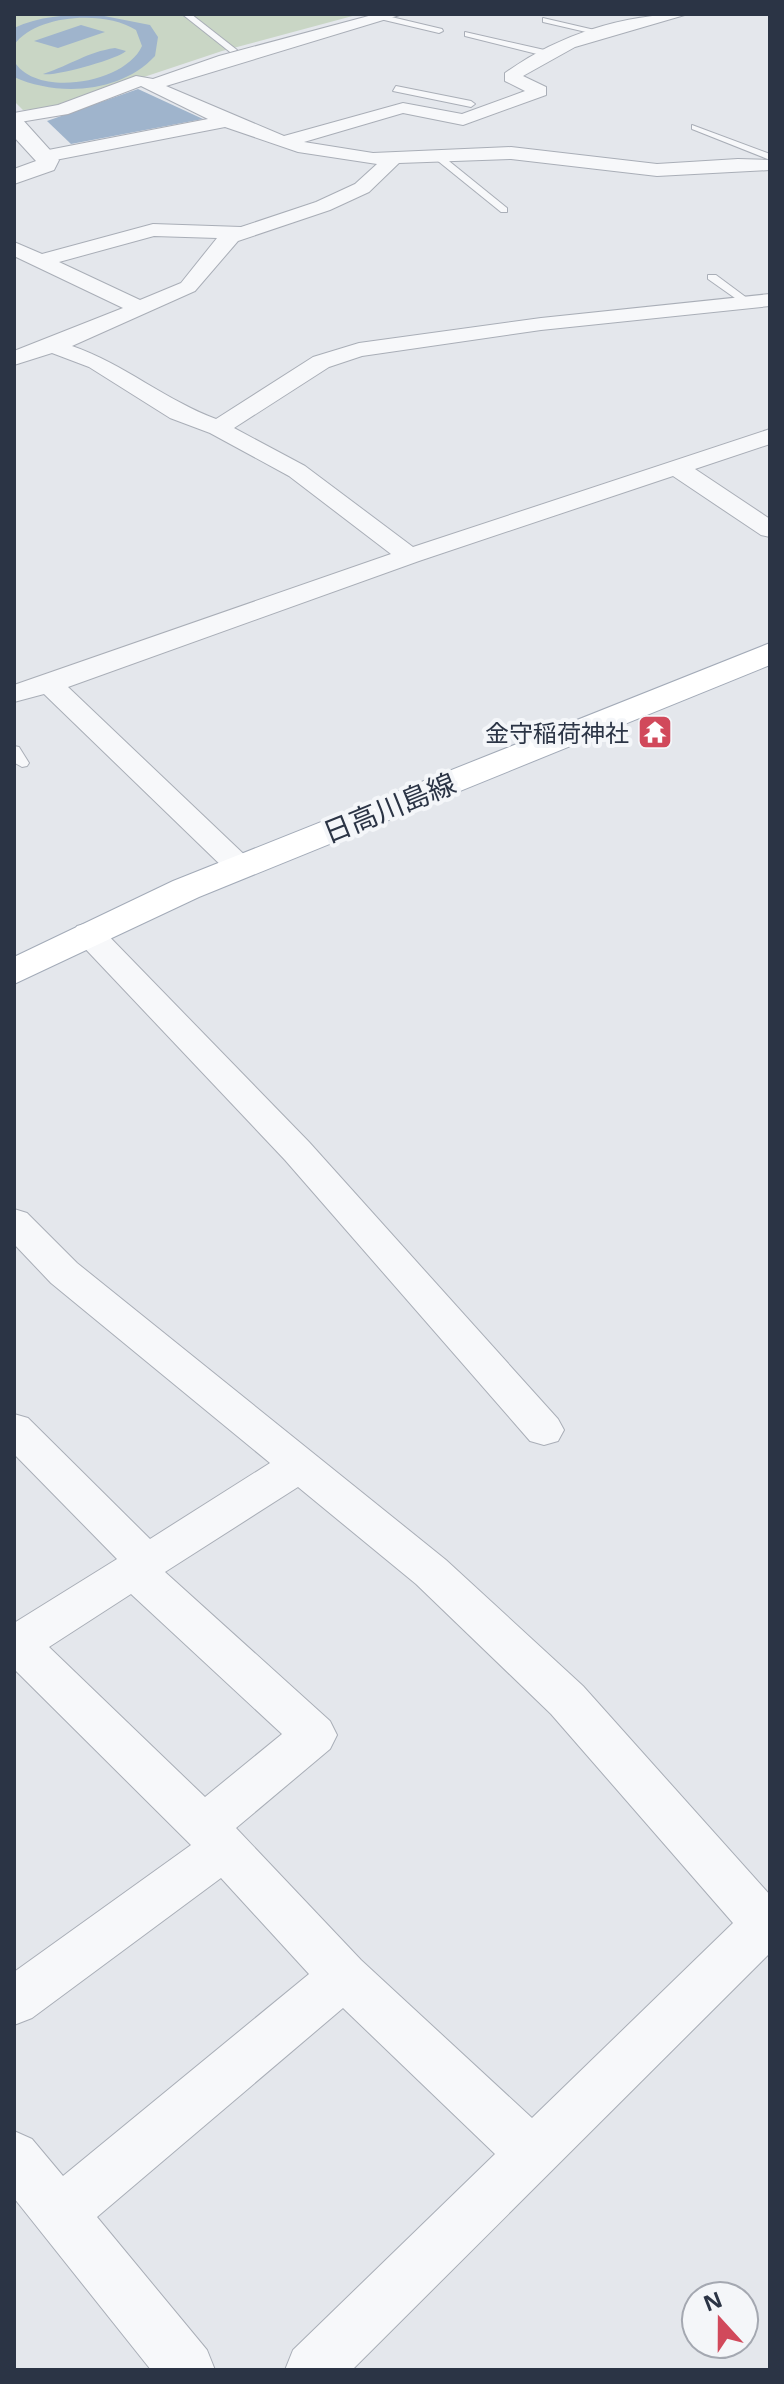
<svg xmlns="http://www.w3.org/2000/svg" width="784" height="2384" font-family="'Open Sans','Noto Sans JP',sans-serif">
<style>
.green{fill:#c9d6c5}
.water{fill:#9fb4cc}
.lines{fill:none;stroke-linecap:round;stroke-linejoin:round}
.service-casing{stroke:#a9aeb7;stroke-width:2}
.minor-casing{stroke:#a9aeb7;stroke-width:2}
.tertiary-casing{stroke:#a9aeb7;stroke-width:2}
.primary-casing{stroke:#a3abb8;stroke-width:2}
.service{fill:#f7f8fa;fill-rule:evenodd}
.minor{fill:#f7f8fa;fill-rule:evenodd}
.tertiary{fill:#f7f8fa;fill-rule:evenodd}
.primary{fill:#fff;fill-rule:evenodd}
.labels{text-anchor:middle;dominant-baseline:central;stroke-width:8;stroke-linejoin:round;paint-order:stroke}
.far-poi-label{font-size:24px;fill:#2b3445;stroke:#f4f6f9;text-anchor:end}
.street-label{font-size:28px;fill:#2b3445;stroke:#f4f6f9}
</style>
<rect width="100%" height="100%" fill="#e4e7ec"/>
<path class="green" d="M 14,14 L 360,14 L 222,51 L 51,108 L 23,110 L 14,101 Z"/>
<g class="water">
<path d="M 94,14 L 150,25 L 158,37 L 155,56 C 121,93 58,97 14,77 L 14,61 C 36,99 126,83 142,46 L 136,30 C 105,10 36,14 14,45 L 14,28 C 39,16 66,15 94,14 Z"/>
<path d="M 81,25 L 105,32 L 58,48 L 34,41 Z"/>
<path d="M 115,48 L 126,51 C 118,59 54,77 43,74 C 71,65 87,52 115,48 Z"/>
<path d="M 138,89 L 203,119 L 71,144 L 47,121 Z"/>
</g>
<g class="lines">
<g class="service-casing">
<g id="service">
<path d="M 182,14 L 191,14 L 237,50 L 230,52 Z"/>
<path d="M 383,15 L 442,29 L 443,31 L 439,33 L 380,19 Z"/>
<path d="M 543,18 L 599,31 L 603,33 L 599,35 L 543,22 Z"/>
<path d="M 465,32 L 549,51 L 553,54 L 549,57 L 465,36 Z"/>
<path d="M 396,86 L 471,101 L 475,104 L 471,107 L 393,91 Z"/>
<path d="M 692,125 L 770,154 L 770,160 L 692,129 Z"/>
<path d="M 433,153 L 439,153 L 507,208 L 507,212 L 501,212 L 433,157 Z"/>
<path d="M 708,275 L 716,275 L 751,301 L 742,303 L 708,279 Z"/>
<path d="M 14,746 L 19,747 L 29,763 L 27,766 L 22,767 L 15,763 Z"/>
</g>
</g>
<g class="minor-casing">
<g id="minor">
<path d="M 376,14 L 403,14 L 166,86 L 284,136 L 403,103 L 462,114 L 525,91 L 505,81 L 505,73 C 558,35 623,14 688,14 L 575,47 L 523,76 L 546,87 L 546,95 L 463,125 L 403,113 L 304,142 L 373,153 L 511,147 L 657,164 L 738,159 L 770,160 L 770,170 L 657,176 L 511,159 L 399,163 L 369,192 L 330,210 L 238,241 L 195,291 L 72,346 C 124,364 165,400 216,419 L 313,357 L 359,343 L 541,318 L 770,294 L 770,306 L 541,330 L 362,356 L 329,367 L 234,428 L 305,466 L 413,547 L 770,429 L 770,444 L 695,469 L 770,519 L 770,537 L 761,535 L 673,476 L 419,561 L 68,687 L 251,861 L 255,867 L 251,873 L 229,873 L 44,694 L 14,702 L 14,685 L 391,554 L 289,476 L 210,433 L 170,418 L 89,367 L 52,353 L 14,365 L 14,351 L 123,308 L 14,256 L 14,242 L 42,254 L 153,224 L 241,227 L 316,202 L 355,184 L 377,164 L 298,152 L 225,127 L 45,162 L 38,160 L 38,152 L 208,119 L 141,86 L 68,114 L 14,123 L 14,113 L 58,105 L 136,76 L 153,79 L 219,56 ZM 154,236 L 217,238 L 181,283 L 140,300 L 59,262 Z"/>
<path d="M 88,923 L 99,926 L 309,1142 L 558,1419 L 564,1430 L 558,1441 L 544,1445 L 530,1441 L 285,1160 L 77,940 L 72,933 L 77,926 Z"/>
<path d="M 14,1209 L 27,1213 L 77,1263 L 446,1560 L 583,1686 L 770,1895 L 770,1953 L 352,2370 L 285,2370 L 293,2350 L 495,2154 L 343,2008 L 97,2217 L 207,2350 L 215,2370 L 151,2370 L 14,2198 L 14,2131 L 32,2139 L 63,2176 L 309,1974 L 221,1878 L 32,2018 L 14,2025 L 14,1972 L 191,1845 L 14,1669 L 14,1623 L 117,1559 L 14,1454 L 14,1414 L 28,1418 L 150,1539 L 270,1463 L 51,1283 L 14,1244 ZM 298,1487 L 416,1584 L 551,1714 L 733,1923 L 532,2118 L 361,1960 L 236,1828 L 330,1749 L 337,1735 L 330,1721 L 165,1572 ZM 131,1594 L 282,1734 L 205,1797 L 49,1647 Z"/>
</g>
</g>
<g class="tertiary-casing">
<path id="tertiary" d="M 14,117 L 22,119 L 59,160 L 54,170 L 14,184 L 14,169 L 36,161 L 14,137 Z"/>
</g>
<g class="primary-casing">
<path id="primary" d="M 770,643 L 770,665 L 199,897 L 14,984 L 14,957 L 173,881 Z"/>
</g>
<use href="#service" class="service"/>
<use href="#minor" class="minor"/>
<use href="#tertiary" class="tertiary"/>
<use href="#primary" class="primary"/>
</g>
<defs>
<g id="temple-square" transform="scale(1.8)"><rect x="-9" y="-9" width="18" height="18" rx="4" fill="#d1495b" stroke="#f4f6f9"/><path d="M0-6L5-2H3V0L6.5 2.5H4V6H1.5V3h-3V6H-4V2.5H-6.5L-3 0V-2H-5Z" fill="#fff"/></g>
</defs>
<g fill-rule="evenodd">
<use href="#temple-square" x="655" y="732"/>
</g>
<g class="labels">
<g class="far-poi-label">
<text x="629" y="732">金守稲荷神社</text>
</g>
<g class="street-label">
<text transform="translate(389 807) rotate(-22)">日高川島線</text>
</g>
</g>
<rect width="784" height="2384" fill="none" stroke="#2b3445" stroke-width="32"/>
<g transform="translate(720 2320) rotate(339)"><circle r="38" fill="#f4f6f9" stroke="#a4a8b1" stroke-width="2"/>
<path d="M0-6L14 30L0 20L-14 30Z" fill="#d1495b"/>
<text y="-12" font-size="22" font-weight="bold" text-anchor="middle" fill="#2b3445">N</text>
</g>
</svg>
